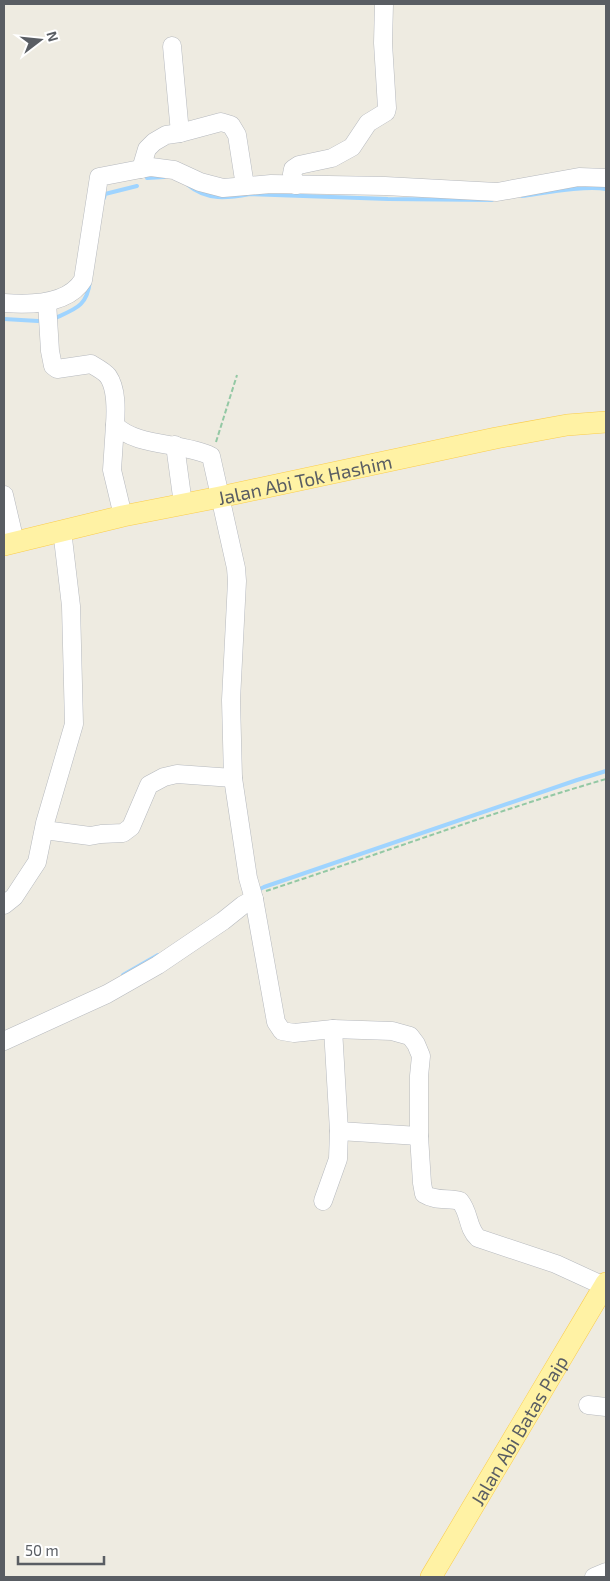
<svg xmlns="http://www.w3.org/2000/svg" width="610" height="1581" font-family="'Exo 2',sans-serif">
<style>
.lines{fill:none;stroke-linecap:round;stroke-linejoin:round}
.stream{stroke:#9fd4ff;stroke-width:4}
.minor-casing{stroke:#b6b9be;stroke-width:19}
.major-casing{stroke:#fbcd4c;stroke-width:22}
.path{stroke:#93c8a4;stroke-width:2;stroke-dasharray:5 2.5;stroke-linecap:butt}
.minor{stroke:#fff;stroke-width:18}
.major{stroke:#fff2a4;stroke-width:21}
.labels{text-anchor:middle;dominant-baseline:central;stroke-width:4.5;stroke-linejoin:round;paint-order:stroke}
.street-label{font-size:19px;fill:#595d63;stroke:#fff}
</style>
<rect width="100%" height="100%" fill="#eeebe1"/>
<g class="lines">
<g class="stream">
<path d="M 147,178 L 164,177"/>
<path d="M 188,185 C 207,201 228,198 250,194 L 388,199 L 492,200"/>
<path d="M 522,196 C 544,193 586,185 606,189"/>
<path d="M 104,198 L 105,194 L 137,186"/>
<path d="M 4,319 L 38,321"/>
<path d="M 53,319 C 75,309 87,307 90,281"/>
<path d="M 256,891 L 264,887 L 577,780 L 606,771"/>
<path d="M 123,975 L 158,955"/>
</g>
<g class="minor-casing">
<g id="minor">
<path d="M 172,46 L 180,133"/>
<path d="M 141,169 L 147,149 L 154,142 L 166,135 L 180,133 L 221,122 L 231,125 L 237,135 L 245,186"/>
<path d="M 296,185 L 292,174 L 293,169 L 299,165 L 332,158 L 352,147 L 368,123 L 386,112 L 387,108 L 383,43 L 384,4"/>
<path d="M 47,302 L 50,351 L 53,366 L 57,369 L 91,364 C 96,367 104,371 108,376 C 117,389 116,410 115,425 C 136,447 182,442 211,456 L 236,568 L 237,581 L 231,700 L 233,778 L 248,878 L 254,899 L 276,1022 L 282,1031 L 294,1033 L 333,1029 L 392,1031 L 410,1036 L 416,1044 L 421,1056 L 419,1076 L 419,1136 L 422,1183 L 424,1194 C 435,1201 448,1198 460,1201 C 470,1213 467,1228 478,1238 L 556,1264 L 604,1286"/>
<path d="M 4,303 C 29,305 68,305 83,280 L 99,177 L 151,167 L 174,170 L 200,182 L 223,188 L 271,184 L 385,186 L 497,192 L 579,177 L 606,178"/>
<path d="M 115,425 L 112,470 L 123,516"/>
<path d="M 175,445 L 183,504"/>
<path d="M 4,495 L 15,542"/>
<path d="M 44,830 L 90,836 L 101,834 L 123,833 L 131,827 L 149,785 L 164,777 L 177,774 L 233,778"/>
<path d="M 4,905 L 14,897 L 37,862 L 45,823 L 74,724 L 71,606 L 62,530"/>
<path d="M 4,1041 L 107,994 L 158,965 L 223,921 L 243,905 L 254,899"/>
<path d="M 339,1131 L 419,1136"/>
<path d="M 323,1201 L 338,1159 L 339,1131 L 333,1029"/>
<path d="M 588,1405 L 606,1407"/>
<path d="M 594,1577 L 606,1572"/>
</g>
</g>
<g class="major-casing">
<g id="major">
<path id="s1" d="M 4,545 L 123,516 L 220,497 L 496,438 L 567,425 L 606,422"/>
<path id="s2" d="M 431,1577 L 606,1283"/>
</g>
</g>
<g class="path">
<path d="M 216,442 L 237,375"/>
<path d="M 266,891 C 380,854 492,812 606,779"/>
</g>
<use href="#minor" class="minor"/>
<use href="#major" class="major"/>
</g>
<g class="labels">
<g class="street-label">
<text stroke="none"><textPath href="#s1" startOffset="308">Jalan Abi Tok Hashim</textPath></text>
<text stroke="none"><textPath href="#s2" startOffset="171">Jalan Abi Batas Paip</textPath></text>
</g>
</g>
<rect width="610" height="1581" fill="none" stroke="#595d63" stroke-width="10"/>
<g transform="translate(40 40) rotate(74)" stroke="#ffffff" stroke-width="4" paint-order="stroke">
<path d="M0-4L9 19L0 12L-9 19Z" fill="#595d63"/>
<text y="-8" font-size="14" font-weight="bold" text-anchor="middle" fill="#595d63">N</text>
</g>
<path d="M18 1556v8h86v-8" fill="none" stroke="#595d63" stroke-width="2.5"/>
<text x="25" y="1556" font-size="15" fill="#595d63" stroke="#ffffff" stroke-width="4" paint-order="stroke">50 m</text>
</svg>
